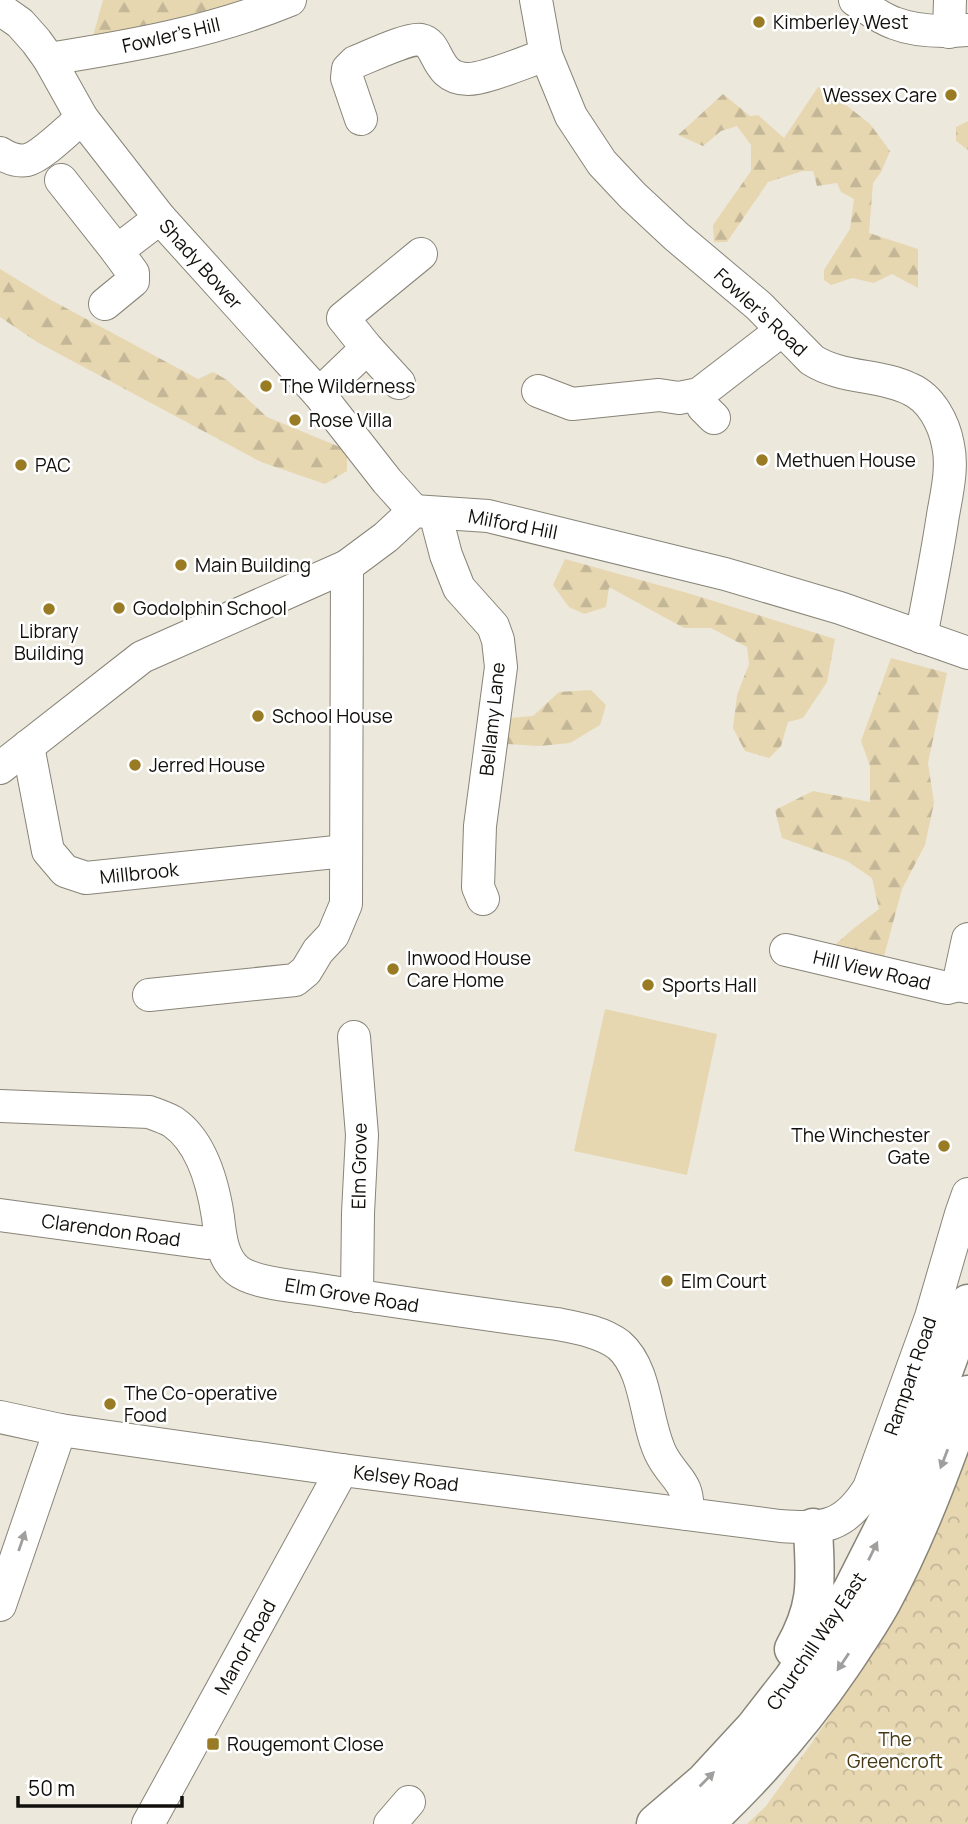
<svg xmlns="http://www.w3.org/2000/svg" width="968" height="1824" font-family="Manrope,sans-serif">
<style>
.forest{fill:url(#forest-firs)}
.park{fill:url(#park-crowns)}
.garden{fill:#e6d7b1}
.lines{fill:none;stroke-linecap:round;stroke-linejoin:round}
.minor-casing{stroke:#888478;stroke-width:34}
.highway-casing{stroke:#888478;stroke-width:41}
.minor{stroke:#fff;stroke-width:32}
.highway{stroke:#fff;stroke-width:38}
.oneway{fill:#a09f9d}
.poi-dot{fill:#997b24;stroke:#fff;stroke-width:2.5}
.labels{text-anchor:middle;dominant-baseline:central;stroke-width:5;stroke-linejoin:round;paint-order:stroke}
.poi-label{font-size:19px;fill:#110f0b;stroke:#fff;text-anchor:start}
.street-label{font-size:19px;fill:#110f0b;stroke:#fff}
.park-label{font-size:19px;fill:#463812;stroke:#fff}
</style>
<defs>
<pattern id="forest-firs" width="22" height="20" patternUnits="userSpaceOnUse" patternTransform="scale(1.75)"><rect width="22" height="20" fill="#e6d7b1"/><path d="M5 1l3.5 6h-7zM16 11l3.5 6h-7z" fill="#c4b797"/></pattern>
<pattern id="park-crowns" width="20" height="18" patternUnits="userSpaceOnUse" patternTransform="scale(1.75)"><rect width="20" height="18" fill="#e6d7b1"/><path d="M2 6a3 3 0 1 1 6 0M12 15a3 3 0 1 1 6 0" fill="none" stroke="#c4b797"/></pattern>
</defs>
<rect width="100%" height="100%" fill="#ede8dc"/>
<g class="forest">
<path d="M 103,0 L 275,0 L 265,5 L 93,36 Z"/>
<path d="M 818,87 L 846,105 L 870,124 L 890,151 L 881,172 L 873,183 L 869,233 L 918,249 L 918,288 L 892,274 L 874,283 L 852,278 L 831,285 L 824,280 L 824,270 L 850,229 L 854,199 L 841,192 L 837,183 L 817,186 L 813,171 L 803,171 L 768,182 L 727,242 L 714,242 L 713,225 L 751,171 L 751,145 L 737,126 L 721,131 L 703,146 L 678,135 L 723,94 L 750,116 L 758,115 L 784,138 Z"/>
<path d="M 968,121 L 968,150 L 956,141 L 956,127 Z"/>
<path d="M 0,269 L 51,300 L 198,379 L 213,372 L 227,380 L 267,417 L 347,450 L 347,471 L 325,484 L 261,462 L 37,342 L 0,317 Z"/>
<path d="M 565,559 L 691,594 L 835,639 L 827,682 L 803,718 L 788,722 L 781,746 L 769,758 L 745,751 L 733,728 L 737,695 L 749,664 L 747,647 L 711,628 L 684,628 L 609,587 L 606,607 L 584,614 L 569,607 L 553,585 Z"/>
<path d="M 891,658 L 947,673 L 928,763 L 934,803 L 925,845 L 902,889 L 883,960 L 829,950 L 853,929 L 879,909 L 872,878 L 847,861 L 782,838 L 775,810 L 813,791 L 870,802 L 870,766 L 861,741 Z"/>
<path d="M 591,690 L 606,705 L 600,725 L 570,743 L 539,746 L 506,744 L 509,718 L 533,716 L 559,692 Z"/>
</g>
<path class="park" d="M 968,1447 L 968,1824 L 747,1824 L 766,1806 L 811,1744 L 883,1638 L 916,1577 Z"/>
<path class="garden" d="M 605,1009 L 717,1034 L 687,1175 L 574,1151 Z"/>
<g class="lines">
<g class="minor-casing">
<g id="minor">
<path d="M 536,0 L 546,55 L 571,116 L 602,163 L 633,196 L 677,237 L 759,306 L 812,360 C 842,379 879,374 910,389 C 931,398 944,423 948,445 C 953,467 947,492 943,515 C 937,555 929,596 921,637"/>
<path d="M 855,0 C 867,8 880,18 894,23 C 917,32 944,32 968,30"/>
<path d="M 0,9 L 20,23 L 36,41 L 49,59 L 82,118 L 160,218 L 319,394 L 387,481 L 414,511"/>
<path d="M 949,32 L 950,0"/>
<path d="M 49,59 C 131,46 212,32 290,0"/>
<path d="M 361,119 L 347,78 L 348,69 L 355,62 C 368,57 410,37 421,40 C 440,43 434,79 468,79 C 486,79 527,61 546,55"/>
<path d="M 0,153 C 8,158 17,162 27,160 C 41,157 70,128 82,118"/>
<path d="M 61,180 L 117,251 L 160,218"/>
<path d="M 105,304 L 133,281 L 133,273 L 117,251"/>
<path d="M 399,383 L 367,348 L 343,318 L 421,254"/>
<path d="M 538,391 L 572,404 L 659,395 L 679,398 L 699,394 L 782,330"/>
<path d="M 319,394 L 367,348"/>
<path d="M 699,394 L 703,407 L 714,418"/>
<path d="M 435,513 L 446,555 L 459,588 L 493,626 L 498,640 L 501,667 L 480,826 L 478,887 L 483,899"/>
<path d="M 28,746 L 48,851 L 65,871 L 86,878 L 345,851"/>
<path d="M 0,768 L 142,657 L 347,566 L 386,537 L 414,511 L 488,516 L 725,574 L 840,608 L 968,653"/>
<path d="M 968,939 L 958,985 L 968,987"/>
<path d="M 786,950 L 947,988 L 958,985"/>
<path d="M 149,995 L 295,980 L 306,971 L 318,951 L 333,935 L 346,904 L 347,566"/>
<path d="M 354,1037 L 362,1135 L 358,1213 L 357,1296"/>
<path d="M 0,1106 L 149,1112 C 157,1115 166,1118 173,1122 C 202,1142 213,1184 218,1217 C 220,1235 222,1258 237,1270 C 252,1283 294,1286 314,1289 C 395,1302 476,1313 557,1324 C 578,1328 602,1332 619,1345 C 648,1370 645,1424 662,1456 C 675,1480 690,1482 687,1514"/>
<path d="M 0,1215 L 207,1243 L 221,1241"/>
<path d="M 0,1417 L 60,1430 L 342,1470 L 780,1526 C 824,1529 844,1528 869,1488 L 931,1317 L 961,1214 L 968,1194"/>
<path d="M 0,1605 L 60,1430"/>
<path d="M 148,1824 L 342,1470"/>
<path d="M 390,1824 L 409,1802"/>
</g>
</g>
<g class="highway-casing">
<g id="highway">
<path d="M 794,1649 C 820,1603 815,1578 813,1528"/>
<path d="M 656,1824 L 705,1782 L 754,1729 L 793,1679 L 852,1591 L 890,1516 L 968,1304"/>
<path d="M 704,1824 C 756,1775 802,1723 842,1664 C 856,1643 870,1623 882,1601 C 917,1536 943,1465 968,1395"/>
</g>
</g>
<use href="#minor" class="minor"/>
<use href="#highway" class="highway"/>
</g>
<defs><path id="oneway-solid" d="M-6-.8H1V-3.2L6.5 0L1 3.2V.8H-6Z" transform="scale(1.75)"/></defs>
<g class="oneway">
<use href="#oneway-solid" transform="translate(944 1459) rotate(111)"/>
<use href="#oneway-solid" transform="translate(22 1541) rotate(-71)"/>
<use href="#oneway-solid" transform="translate(873 1551) rotate(-64)"/>
<use href="#oneway-solid" transform="translate(843 1662) rotate(124)"/>
<use href="#oneway-solid" transform="translate(707 1779) rotate(-45)"/>
</g>
<g class="poi-dot">
<circle cx="759" cy="22" r="7"/>
<circle cx="951" cy="95" r="7"/>
<circle cx="266" cy="386" r="7"/>
<circle cx="295" cy="420" r="7"/>
<circle cx="762" cy="460" r="7"/>
<circle cx="21" cy="465" r="7"/>
<circle cx="181" cy="565" r="7"/>
<circle cx="119" cy="608" r="7"/>
<circle cx="49" cy="609" r="7"/>
<circle cx="258" cy="716" r="7"/>
<circle cx="135" cy="765" r="7"/>
<circle cx="393" cy="969" r="7"/>
<circle cx="648" cy="985" r="7"/>
<circle cx="944" cy="1146" r="7"/>
<circle cx="667" cy="1281" r="7"/>
<circle cx="110" cy="1404" r="7"/>
<rect x="206" y="1737" width="14" height="14" rx="3.5"/>
</g>
<g class="labels">
<g class="poi-label">
<text x="773" y="22">Kimberley West</text>
<text x="937" y="95" text-anchor="end">Wessex Care</text>
<text x="280" y="386">The Wilderness</text>
<text x="309" y="420">Rose Villa</text>
<text x="776" y="460">Methuen House</text>
<text x="35" y="465">PAC</text>
<text x="195" y="565">Main Building</text>
<text x="133" y="608">Godolphin School</text>
<text x="49" y="631" text-anchor="middle">Library<tspan x="49" dy="22">Building</tspan></text>
<text x="272" y="716">School House</text>
<text x="149" y="765">Jerred House</text>
<text x="407" y="958">Inwood House<tspan x="407" dy="22">Care Home</tspan></text>
<text x="662" y="985">Sports Hall</text>
<text x="930" y="1135" text-anchor="end">The Winchester<tspan x="930" dy="22">Gate</tspan></text>
<text x="681" y="1281">Elm Court</text>
<text x="124" y="1393">The Co-operative<tspan x="124" dy="22">Food</tspan></text>
<text x="227" y="1744">Rougemont Close</text>
</g>
<g class="street-label">
<text transform="translate(171 35) rotate(-13)">Fowler's Hill</text>
<text transform="translate(201 264) rotate(48)">Shady Bower</text>
<text transform="translate(761 312) rotate(43)">Fowler's Road</text>
<text transform="translate(513 524) rotate(11)">Milford Hill</text>
<text transform="translate(492 719) rotate(-84)">Bellamy Lane</text>
<text transform="translate(139 873) rotate(-6)">Millbrook</text>
<text transform="translate(872 970) rotate(13)">Hill View Road</text>
<text transform="translate(359 1166) rotate(-89)">Elm Grove</text>
<text transform="translate(111 1230) rotate(8)">Clarendon Road</text>
<text transform="translate(352 1295) rotate(9)">Elm Grove Road</text>
<text transform="translate(910 1376) rotate(-71)">Rampart Road</text>
<text transform="translate(406 1478) rotate(7)">Kelsey Road</text>
<text transform="translate(816 1641) rotate(-56)">Churchill Way East</text>
<text transform="translate(245 1647) rotate(-61)">Manor Road</text>
</g>
<g class="park-label">
<text x="895" y="1739">The<tspan x="895" dy="22">Greencroft</tspan></text>
</g>
</g>
<path d="M18 1796v10h164v-10" fill="none" stroke="#110f0b" stroke-width="3.5"/>
<text x="28" y="1796" font-size="21" fill="#110f0b" stroke="#ffffff" stroke-width="5" paint-order="stroke">50 m</text>
</svg>
